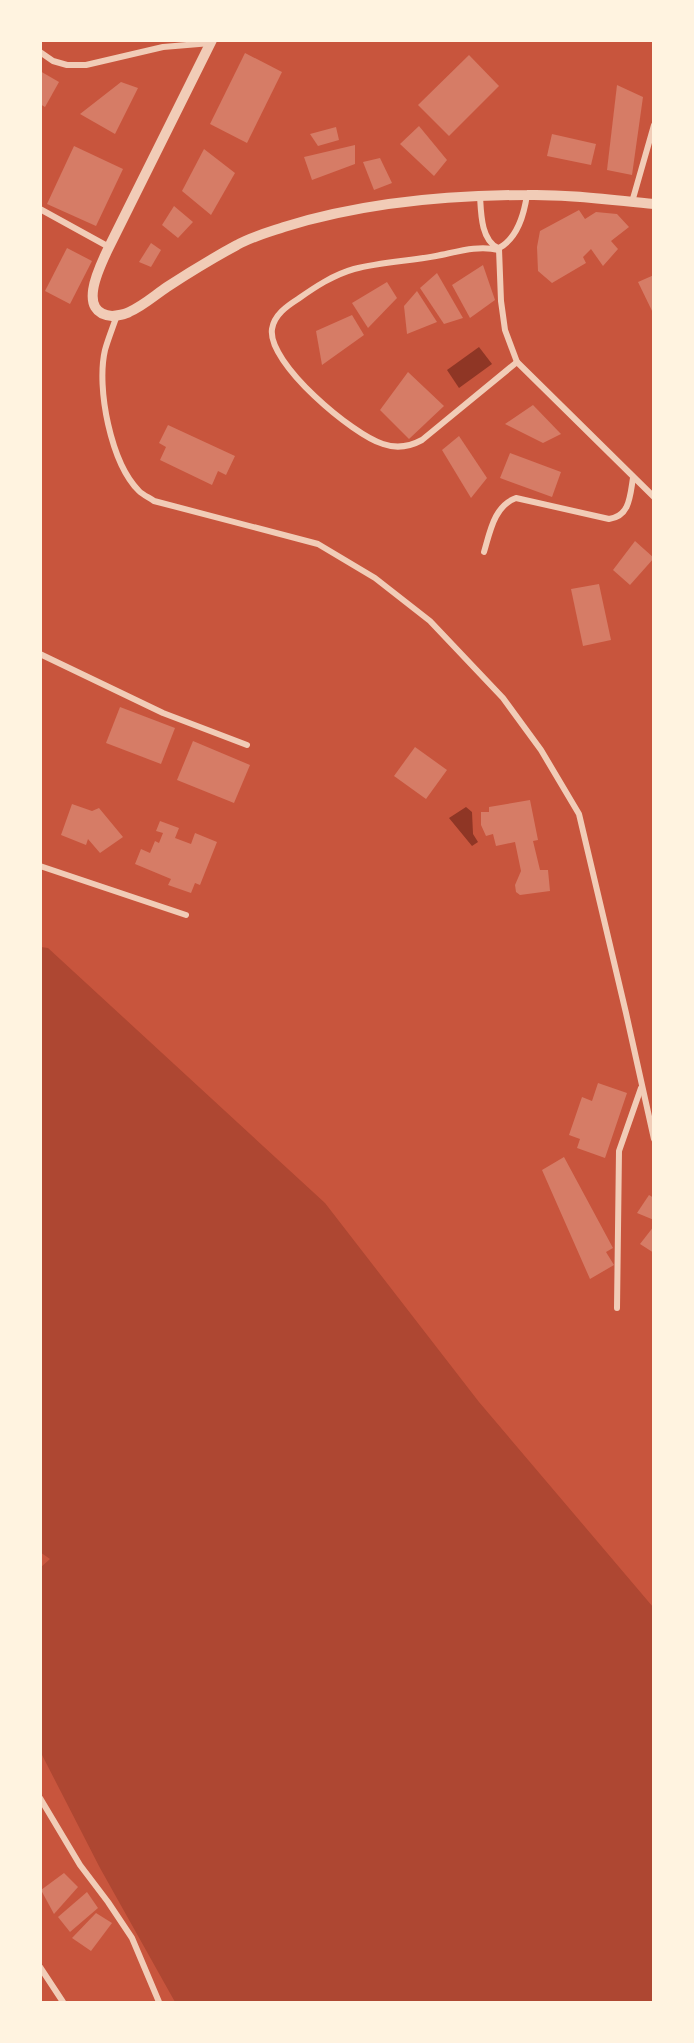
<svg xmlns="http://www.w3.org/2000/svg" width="694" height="2043" font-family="'Crimson Pro',serif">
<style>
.green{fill:#ae4732}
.water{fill:#8f3625}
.building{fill:#d67c66}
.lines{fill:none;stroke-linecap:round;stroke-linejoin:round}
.minor{stroke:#f1ccb7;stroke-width:6}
.tertiary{stroke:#f1ccb7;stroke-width:10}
</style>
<rect width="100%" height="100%" fill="#c8553d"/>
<path class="green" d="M 41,947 L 48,948 L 325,1203 L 479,1402 L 653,1607 L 653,2002 L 175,2002 L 100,1868 L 41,1753 L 40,1568 L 50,1559 L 40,1552 Z"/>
<g class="water">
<path d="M 479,347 L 492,364 L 459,388 L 447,370 Z"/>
<path d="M 466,807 L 472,812 L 473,834 L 478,842 L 472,846 L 449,818 Z"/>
</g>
<g class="building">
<path d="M 245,53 L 282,72 L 247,143 L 210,124 Z"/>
<path d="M 469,55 L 499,86 L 449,136 L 418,105 Z"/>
<path d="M 40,71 L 59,82 L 45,107 L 40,104 Z"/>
<path d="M 121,82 L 138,88 L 115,134 L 80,114 Z"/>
<path d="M 617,85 L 643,97 L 632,175 L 607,170 Z"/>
<path d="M 419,126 L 447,160 L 434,176 L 400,144 Z"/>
<path d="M 336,127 L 339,140 L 318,146 L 310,134 Z"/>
<path d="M 552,134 L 596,144 L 591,165 L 547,156 Z"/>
<path d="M 355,145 L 355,164 L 312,180 L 304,157 Z"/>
<path d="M 74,146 L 123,169 L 96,226 L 47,204 Z"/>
<path d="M 204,149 L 235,173 L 211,215 L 182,191 Z"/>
<path d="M 380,158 L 392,183 L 374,190 L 363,162 Z"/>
<path d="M 174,206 L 193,222 L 178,238 L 162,225 Z"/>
<path d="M 579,210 L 585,219 L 596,212 L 617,214 L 629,227 L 611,241 L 618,249 L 603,266 L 591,249 L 583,257 L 586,263 L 552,283 L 538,271 L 537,247 L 540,231 Z"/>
<path d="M 151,243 L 161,250 L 151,267 L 139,262 Z"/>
<path d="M 67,248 L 92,261 L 70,304 L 45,291 Z"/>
<path d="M 483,265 L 495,300 L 470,318 L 452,285 Z"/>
<path d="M 437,273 L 463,318 L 444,324 L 420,288 Z"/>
<path d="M 654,275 L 654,315 L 638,282 Z"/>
<path d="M 387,282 L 397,298 L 368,328 L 352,303 Z"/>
<path d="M 417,291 L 437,322 L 407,334 L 404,306 Z"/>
<path d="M 352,315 L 364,335 L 322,365 L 316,331 Z"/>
<path d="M 408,372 L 444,406 L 409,439 L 380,410 Z"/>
<path d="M 533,405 L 561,434 L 543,443 L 505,424 Z"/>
<path d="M 168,425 L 235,456 L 226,475 L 218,471 L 212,485 L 160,460 L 166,447 L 159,443 Z"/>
<path d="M 459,436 L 487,478 L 471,498 L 442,450 Z"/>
<path d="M 510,453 L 561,472 L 552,497 L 500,478 Z"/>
<path d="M 635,541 L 654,558 L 630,585 L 613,570 Z"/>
<path d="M 599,584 L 611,640 L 583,646 L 571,589 Z"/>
<path d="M 120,707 L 175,728 L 161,764 L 106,743 Z"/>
<path d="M 193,741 L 250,765 L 234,803 L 177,780 Z"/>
<path d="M 415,747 L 447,770 L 426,799 L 394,776 Z"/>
<path d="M 530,800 L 538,840 L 533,841 L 540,870 L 548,870 L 550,891 L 520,895 L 516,892 L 515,885 L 521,871 L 515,842 L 496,846 L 493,834 L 486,836 L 481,825 L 481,812 L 489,812 L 489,807 Z"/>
<path d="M 72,804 L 92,811 L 99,808 L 123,837 L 100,853 L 88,839 L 86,845 L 61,835 Z"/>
<path d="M 160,821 L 179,828 L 175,838 L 191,844 L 195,833 L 217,842 L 200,885 L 195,883 L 191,893 L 168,885 L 171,879 L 135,864 L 141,849 L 150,853 L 155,841 L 159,843 L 163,833 L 156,831 Z"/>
<path d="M 598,1083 L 627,1093 L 605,1158 L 577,1148 L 580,1139 L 569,1135 L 582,1097 L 592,1101 Z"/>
<path d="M 564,1157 L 613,1248 L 606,1252 L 614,1265 L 590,1279 L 542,1170 Z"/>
<path d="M 649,1195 L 654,1198 L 654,1220 L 637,1213 Z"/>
<path d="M 654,1226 L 654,1253 L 640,1244 Z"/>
<path d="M 64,1873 L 78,1887 L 54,1914 L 41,1890 Z"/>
<path d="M 87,1892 L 98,1908 L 70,1932 L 58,1917 Z"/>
<path d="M 96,1913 L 112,1923 L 91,1951 L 72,1938 Z"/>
</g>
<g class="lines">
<g class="minor">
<path d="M 40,52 L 53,61 L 67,65 L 86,65 L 163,47 L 211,43"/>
<path d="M 480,196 C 481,213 481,240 498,248"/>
<path d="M 632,202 L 654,125"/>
<path d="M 40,209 L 109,247"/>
<path d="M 499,248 C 518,238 524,214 527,195"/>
<path d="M 499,249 L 501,301 L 505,330 L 517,362 L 654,497"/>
<path d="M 499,250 C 477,245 457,252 436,256 C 409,261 381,262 354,269 C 333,275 315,287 298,299 C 287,306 274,315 272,329 C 267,363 353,435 383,444 C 397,449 409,447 422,440 L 517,362"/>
<path d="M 117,315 C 113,327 108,339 105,350 C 96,388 111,463 139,491 C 143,495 150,498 154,501 L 318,544 L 375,578 L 430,621 L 503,698 L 541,750 L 579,814 L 626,1013 L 654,1139"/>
<path d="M 484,552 C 490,532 494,506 516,498 L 609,519 C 630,516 630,496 633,478"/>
<path d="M 40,654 L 163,713 L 247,745"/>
<path d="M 40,866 L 186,915"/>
<path d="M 617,1308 L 619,1151 L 641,1088"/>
<path d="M 40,1798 L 80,1865 L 108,1902 L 132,1938 L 159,2002"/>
<path d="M 40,1967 L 63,2002"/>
</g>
<path class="tertiary" d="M 212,40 L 109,247 C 101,264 75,313 112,316 C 116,316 126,314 129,312 C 143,306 155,295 167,287 C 190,272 213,258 237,245 C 251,237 269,232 284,227 C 362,203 446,195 527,195 C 569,194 611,200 654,204"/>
</g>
<rect width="694" height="2043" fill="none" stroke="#fff3e0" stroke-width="84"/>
</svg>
